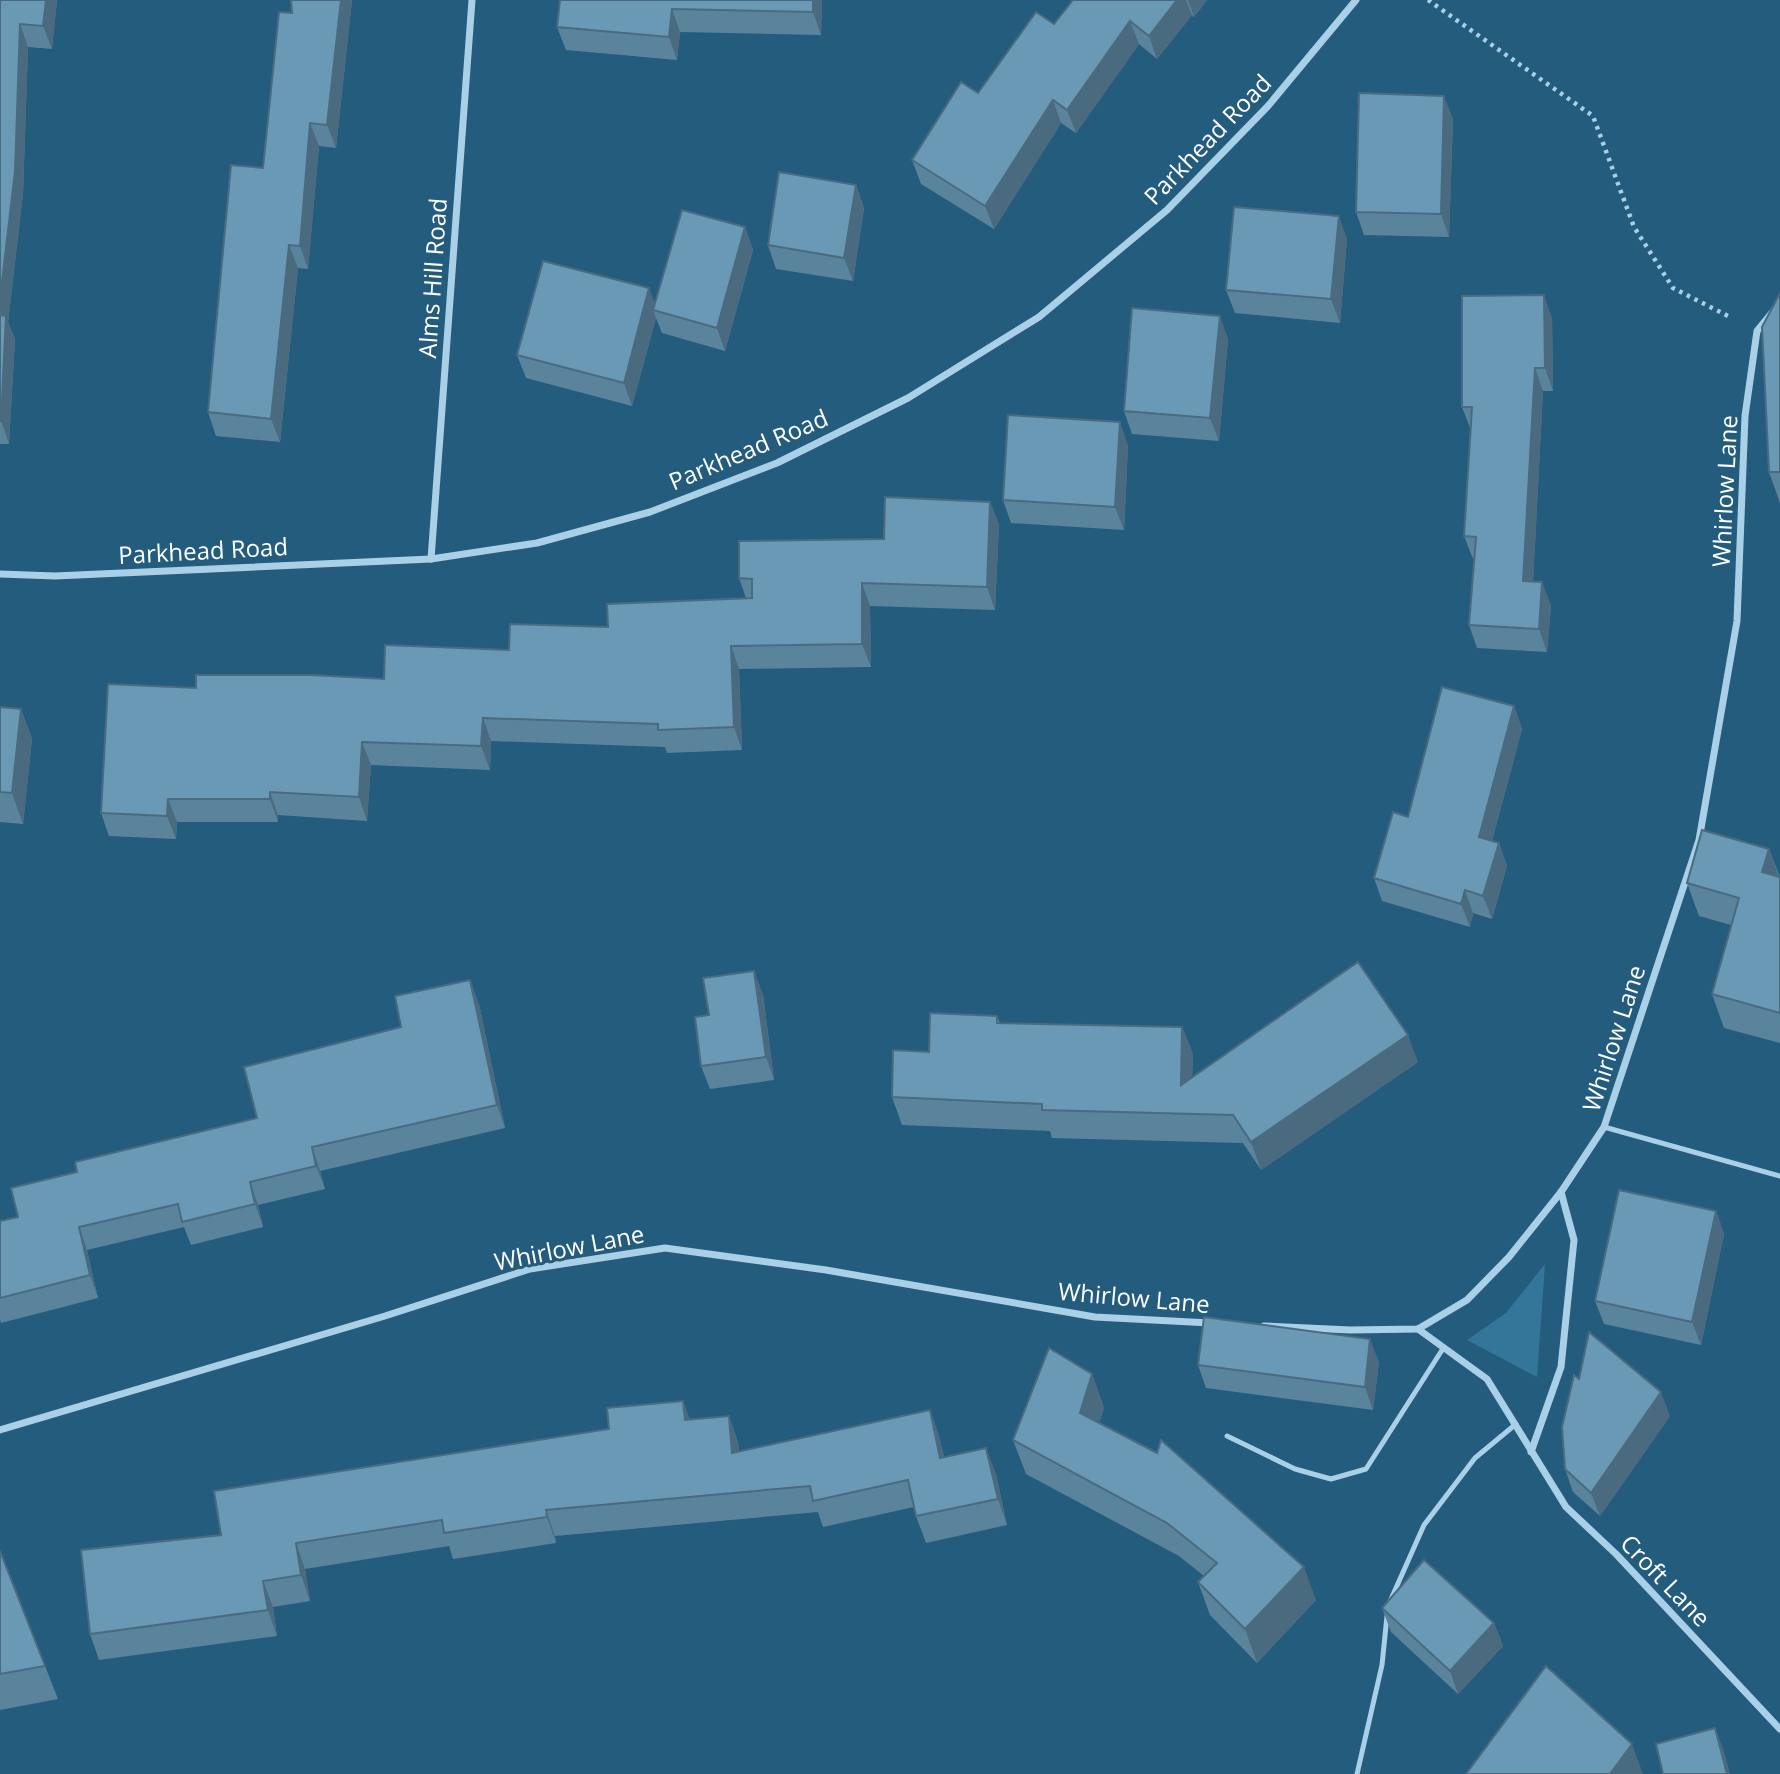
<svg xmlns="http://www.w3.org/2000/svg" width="1780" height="1774" font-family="'Open Sans',sans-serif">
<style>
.green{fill:#34759a}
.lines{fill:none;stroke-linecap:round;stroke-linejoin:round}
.path{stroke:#a9d0e6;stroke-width:4.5;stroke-dasharray:3.5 5;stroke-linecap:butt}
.lane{stroke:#a9d0e6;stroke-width:5}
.street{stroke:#a9d0e6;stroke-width:7}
.wall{fill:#5a849c}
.shaded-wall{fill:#4a6b7f}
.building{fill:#6999b5;stroke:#4a6b7f;stroke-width:2}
.labels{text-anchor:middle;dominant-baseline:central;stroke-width:6;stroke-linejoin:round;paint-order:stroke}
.street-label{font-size:24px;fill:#fff;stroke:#245c7e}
</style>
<rect width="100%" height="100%" fill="#245c7e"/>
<path class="green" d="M 1545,1264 L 1537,1377 L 1467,1340 L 1506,1313 Z"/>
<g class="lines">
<path class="path" d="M 1428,0 L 1593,116 L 1634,227 L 1673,288 L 1728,316"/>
<g class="lane">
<path d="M 1604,1127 L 1780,1176"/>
<path d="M 1227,1436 L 1295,1469 L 1331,1479 L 1366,1469 L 1444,1347"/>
<path d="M 1388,1606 L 1424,1525 L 1475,1458 L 1516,1424"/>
<path d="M 1357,1774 L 1382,1665 L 1387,1616"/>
</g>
<g class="street">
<path d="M 431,559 L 472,0"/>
<path d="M 0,574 L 55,576 L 431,559 L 537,543 L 650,512 L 777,463 L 908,398 L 1039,317 L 1167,210 L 1268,106 L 1356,0"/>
<path d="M 1264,1326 L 1350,1330 L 1418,1329 L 1467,1300 L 1509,1257 L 1561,1192 L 1604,1127 L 1699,840 L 1737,621 L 1745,416 L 1757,331 L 1780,303"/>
<path d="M 1418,1329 L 1487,1379 L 1566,1507 L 1616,1554 L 1780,1729"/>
<path d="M 0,1430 L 385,1316 L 530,1269 L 665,1248 L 826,1270 L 1095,1317 L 1210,1323"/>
<path d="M 1531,1452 L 1561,1367 L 1574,1240 L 1561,1192"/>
</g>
</g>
<g class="wall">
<path d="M 0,0 L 57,0 L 52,49 L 28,47 L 23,194 L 8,322 L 15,339 L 9,444 L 0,444 Z"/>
<path d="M 291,0 L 352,0 L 336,148 L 319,146 L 308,269 L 298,268 L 280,442 L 216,436 L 208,412 L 263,168 L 292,13 Z"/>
<path d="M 560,0 L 822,0 L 821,35 L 680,32 L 677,60 L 566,50 L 557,27 Z"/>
<path d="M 1073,0 L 1207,0 L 1194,17 L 1192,15 L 1157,59 L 1139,44 L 1076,133 L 1061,123 L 994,229 L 921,184 L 912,160 L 978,93 L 1054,24 Z"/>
<path d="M 1453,119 L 1449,237 L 1364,235 L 1356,212 Z"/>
<path d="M 856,185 L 864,208 L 853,281 L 776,269 L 768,245 Z"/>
<path d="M 745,227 L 753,250 L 725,351 L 662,333 L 656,318 L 632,406 L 526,378 L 517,355 L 655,304 Z"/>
<path d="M 1347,239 L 1340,323 L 1235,313 L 1226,290 Z"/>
<path d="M 1780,293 L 1780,503 L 1769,472 Z"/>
<path d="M 1552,318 L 1553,391 L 1543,391 L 1533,581 L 1551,605 L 1547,652 L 1477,648 L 1469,625 L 1474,559 L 1473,559 L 1464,536 L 1471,430 L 1462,407 Z"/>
<path d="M 1228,339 L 1219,441 L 1132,434 L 1124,411 Z"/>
<path d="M 1128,445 L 1124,530 L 1011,523 L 1003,500 Z"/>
<path d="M 990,502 L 999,525 L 995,610 L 870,606 L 871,667 L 739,669 L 742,750 L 667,753 L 665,747 L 491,741 L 490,770 L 371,765 L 367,821 L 278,815 L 278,822 L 177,822 L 176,839 L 109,836 L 101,813 L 196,688 L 384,679 L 608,627 L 746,598 L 739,578 L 884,539 Z"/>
<path d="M 1514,706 L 1522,729 L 1492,841 L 1499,843 L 1507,866 L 1492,919 L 1473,913 L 1470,927 L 1382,901 L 1374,878 L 1408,817 Z"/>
<path d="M 0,707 L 21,709 L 32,739 L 23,824 L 0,822 Z"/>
<path d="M 1769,849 L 1780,877 L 1780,1043 L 1724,1028 L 1712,994 L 1731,925 L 1699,916 L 1687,883 Z"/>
<path d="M 763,994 L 774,1080 L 710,1089 L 701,1066 Z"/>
<path d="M 479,1004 L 505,1128 L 320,1171 L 325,1189 L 258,1205 L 263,1227 L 191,1245 L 184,1227 L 87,1250 L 98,1298 L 1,1323 L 0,1320 L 0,1221 L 18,1217 L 257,1118 L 401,1027 Z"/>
<path d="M 997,1016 L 1000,1023 L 1182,1027 L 1193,1054 L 1192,1077 L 1418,1062 L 1261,1170 L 1243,1143 L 1052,1138 L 1050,1131 L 902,1125 L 892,1097 L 929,1052 Z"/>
<path d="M 1716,1211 L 1724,1234 L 1701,1345 L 1604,1324 L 1595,1301 Z"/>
<path d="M 1379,1362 L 1373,1410 L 1206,1388 L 1198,1365 Z"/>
<path d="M 1092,1374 L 1104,1408 L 1099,1423 L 1316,1600 L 1257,1663 L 1210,1615 L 1198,1582 L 1204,1576 L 1179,1556 L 1026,1474 L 1013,1440 Z"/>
<path d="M 930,1410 L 939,1436 L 944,1457 L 996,1474 L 1007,1525 L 926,1543 L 916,1516 L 914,1507 L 823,1527 L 818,1512 L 555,1536 L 556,1543 L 453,1559 L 449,1546 L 305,1569 L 310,1601 L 273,1607 L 277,1636 L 99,1660 L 90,1634 L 221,1535 L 690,1419 L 729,1416 L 738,1442 L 739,1452 Z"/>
<path d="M 1670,1416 L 1600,1516 L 1573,1492 L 1565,1469 Z"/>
<path d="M 0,1551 L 58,1699 L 0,1710 Z"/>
<path d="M 1382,1608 L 1494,1623 L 1503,1646 L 1458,1694 L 1391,1632 Z"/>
</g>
<g class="shaded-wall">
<path d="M 46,0 L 57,0 L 52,49 L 43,26 Z"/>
<path d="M 341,0 L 352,0 L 336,148 L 327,125 Z"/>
<path d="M 813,0 L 822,0 L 821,35 L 813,12 Z"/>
<path d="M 1177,0 L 1186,0 L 1192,15 L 1157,59 L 1149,36 Z"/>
<path d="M 1188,0 L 1207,0 L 1194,17 Z"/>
<path d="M 672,9 L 680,32 L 677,60 L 669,37 Z"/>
<path d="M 1130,21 L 1139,44 L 1076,133 L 1067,110 Z"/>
<path d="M 20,24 L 28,47 L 23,194 L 8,322 L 15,339 L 9,444 L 1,421 L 0,299 Z"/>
<path d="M 1444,96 L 1453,119 L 1449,237 L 1441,214 Z"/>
<path d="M 1053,100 L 1061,123 L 994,229 L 985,206 Z"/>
<path d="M 310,123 L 319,146 L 308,269 L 300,246 Z"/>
<path d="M 856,185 L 864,208 L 853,281 L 844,258 Z"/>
<path d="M 1339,216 L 1347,239 L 1340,323 L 1331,299 Z"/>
<path d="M 745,227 L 753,250 L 725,351 L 717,328 Z"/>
<path d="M 289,245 L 298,268 L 280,442 L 271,419 Z"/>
<path d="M 649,288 L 658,311 L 653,310 L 656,318 L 632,406 L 624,383 Z"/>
<path d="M 1544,295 L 1552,318 L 1553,391 L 1545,368 Z"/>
<path d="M 1220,316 L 1228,339 L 1219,441 L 1210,418 Z"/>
<path d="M 1535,368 L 1543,391 L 1532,604 L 1523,581 Z"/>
<path d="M 1120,422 L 1128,445 L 1124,530 L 1115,507 Z"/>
<path d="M 990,502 L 999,525 L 995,610 L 987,587 Z"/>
<path d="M 1542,582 L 1551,605 L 1547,652 L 1539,629 Z"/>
<path d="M 862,583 L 870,606 L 871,667 L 862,644 Z"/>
<path d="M 731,646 L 739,669 L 742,750 L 734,727 Z"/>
<path d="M 1514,706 L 1522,729 L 1487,860 L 1479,837 Z"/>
<path d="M 21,709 L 32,739 L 23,824 L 12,793 Z"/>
<path d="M 483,718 L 491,741 L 490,770 L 481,746 Z"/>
<path d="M 362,742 L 371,765 L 367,821 L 359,797 Z"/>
<path d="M 270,792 L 278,815 L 278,822 L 270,799 Z"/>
<path d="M 168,799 L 177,822 L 176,839 L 167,816 Z"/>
<path d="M 1499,843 L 1507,866 L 1492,919 L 1483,896 Z"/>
<path d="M 1769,849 L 1780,880 L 1762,872 Z"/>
<path d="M 1465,890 L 1473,913 L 1470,927 L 1461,904 Z"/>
<path d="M 754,971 L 763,994 L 774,1080 L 766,1057 Z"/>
<path d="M 470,980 L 479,1004 L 505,1128 L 497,1105 Z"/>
<path d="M 1182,1027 L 1193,1054 L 1191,1113 L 1181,1085 Z"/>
<path d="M 1408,1035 L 1418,1062 L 1261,1170 L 1251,1142 Z"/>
<path d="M 312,1147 L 320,1171 L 325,1189 L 316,1166 Z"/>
<path d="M 250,1182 L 258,1205 L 263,1227 L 255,1204 Z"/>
<path d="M 1716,1211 L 1724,1234 L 1701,1345 L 1692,1322 Z"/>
<path d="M 79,1227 L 87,1250 L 98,1298 L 90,1275 Z"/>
<path d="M 1370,1339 L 1379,1362 L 1373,1410 L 1365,1387 Z"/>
<path d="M 1092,1374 L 1104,1408 L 1092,1446 L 1080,1413 Z"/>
<path d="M 1661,1392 L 1670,1416 L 1600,1516 L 1591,1493 Z"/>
<path d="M 683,1401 L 693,1427 L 685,1420 Z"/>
<path d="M 930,1410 L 939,1436 L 950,1484 L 940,1458 Z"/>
<path d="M 729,1416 L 738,1442 L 741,1479 L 732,1453 Z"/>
<path d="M 986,1448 L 996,1474 L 1007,1525 L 998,1499 Z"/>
<path d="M 546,1510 L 555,1536 L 556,1543 L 547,1517 Z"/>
<path d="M 296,1543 L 305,1569 L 310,1601 L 301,1575 Z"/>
<path d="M 1304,1567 L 1316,1600 L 1257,1663 L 1245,1629 Z"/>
<path d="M 263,1581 L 273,1607 L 277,1636 L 268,1610 Z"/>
<path d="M 1494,1623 L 1503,1646 L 1458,1694 L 1450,1671 Z"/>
<path d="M 1715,1728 L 1724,1751 L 1730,1774 L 1727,1774 Z"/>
<path d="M 1632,1744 L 1643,1774 L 1610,1774 Z"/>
</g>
<g class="building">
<path d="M 0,0 L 46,0 L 43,26 L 20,24 L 15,171 L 0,299 Z"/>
<path d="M 291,0 L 341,0 L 327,125 L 310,123 L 300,246 L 289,245 L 271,419 L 208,412 L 231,165 L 263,168 L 279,12 L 292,13 Z"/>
<path d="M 560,0 L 813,0 L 813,12 L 672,9 L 669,37 L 557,27 Z"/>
<path d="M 1073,0 L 1177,0 L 1149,36 L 1130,21 L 1067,110 L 1053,100 L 985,206 L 912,160 L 961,82 L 978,93 L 1036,12 L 1054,24 Z"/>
<path d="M 1359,93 L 1444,96 L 1441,214 L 1356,212 Z"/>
<path d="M 779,172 L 856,185 L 844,258 L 768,245 Z"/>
<path d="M 1234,207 L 1339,216 L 1331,299 L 1226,290 Z"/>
<path d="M 682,210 L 745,227 L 717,328 L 653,310 Z"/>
<path d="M 543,261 L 649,288 L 624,383 L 517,355 Z"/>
<path d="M 1780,293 L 1780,472 L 1769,472 L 1762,327 Z"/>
<path d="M 1544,295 L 1545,368 L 1535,368 L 1523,581 L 1542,582 L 1539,629 L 1469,625 L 1476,537 L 1464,536 L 1472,407 L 1462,407 L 1462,296 Z"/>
<path d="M 1132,308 L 1220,316 L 1210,418 L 1124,411 Z"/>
<path d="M 0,315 L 6,316 L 1,421 L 0,421 Z"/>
<path d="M 1008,415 L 1120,422 L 1115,507 L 1003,500 Z"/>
<path d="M 885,497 L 990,502 L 987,587 L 862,583 L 862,644 L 731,646 L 734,727 L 658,730 L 658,724 L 483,718 L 481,746 L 362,742 L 359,797 L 270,792 L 270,799 L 168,799 L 167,816 L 101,813 L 108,684 L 196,688 L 196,675 L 311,675 L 384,679 L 385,645 L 509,650 L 510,624 L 608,627 L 607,604 L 752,598 L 752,579 L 739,578 L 739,541 L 884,539 Z"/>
<path d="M 1442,687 L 1514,706 L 1479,837 L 1499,843 L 1483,896 L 1465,890 L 1461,904 L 1374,878 L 1393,812 L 1408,817 Z"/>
<path d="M 0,707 L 21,709 L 12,793 L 0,792 Z"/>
<path d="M 1702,830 L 1769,849 L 1762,872 L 1780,877 L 1780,1013 L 1712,994 L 1739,898 L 1687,883 Z"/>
<path d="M 1358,962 L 1408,1035 L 1251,1142 L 1233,1115 L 1042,1110 L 1042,1104 L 892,1097 L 893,1050 L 929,1052 L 930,1013 L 997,1016 L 997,1023 L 1182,1027 L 1181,1085 Z"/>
<path d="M 754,971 L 766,1057 L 701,1066 L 695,1017 L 709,1015 L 703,978 Z"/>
<path d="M 470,980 L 497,1105 L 312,1147 L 316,1166 L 250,1182 L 255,1204 L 182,1222 L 178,1204 L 79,1227 L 90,1275 L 0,1298 L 0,1221 L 18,1217 L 11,1188 L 77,1172 L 75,1162 L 257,1118 L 244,1067 L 401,1027 L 395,996 Z"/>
<path d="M 1619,1190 L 1716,1211 L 1692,1322 L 1595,1301 Z"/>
<path d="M 1204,1317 L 1370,1339 L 1365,1387 L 1198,1365 Z"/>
<path d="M 1589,1332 L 1661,1392 L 1591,1493 L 1565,1469 L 1562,1427 L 1574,1375 L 1579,1379 Z"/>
<path d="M 1049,1348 L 1092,1374 L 1080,1413 L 1157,1453 L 1161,1440 L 1304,1567 L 1245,1629 L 1198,1582 L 1217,1563 L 1167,1523 L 1013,1440 Z"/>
<path d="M 683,1401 L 685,1420 L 729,1416 L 732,1453 L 930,1410 L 940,1458 L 986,1448 L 998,1499 L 916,1516 L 908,1480 L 813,1501 L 810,1486 L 546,1510 L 547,1517 L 444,1533 L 442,1520 L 296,1543 L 301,1575 L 263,1581 L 268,1610 L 90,1634 L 81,1550 L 221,1535 L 214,1491 L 609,1429 L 607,1408 Z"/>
<path d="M 0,1551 L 45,1666 L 0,1674 Z"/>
<path d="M 1424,1560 L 1494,1623 L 1450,1671 L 1382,1608 Z"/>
<path d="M 1546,1666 L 1632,1744 L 1610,1774 L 1466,1774 Z"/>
<path d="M 1715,1728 L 1727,1774 L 1663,1774 L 1656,1744 Z"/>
</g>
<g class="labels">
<g class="street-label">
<text transform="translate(1207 139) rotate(-46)">Parkhead Road</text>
<text transform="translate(432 278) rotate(-86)">Alms Hill Road</text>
<text transform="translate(748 449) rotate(-23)">Parkhead Road</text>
<text transform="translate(1724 491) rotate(-87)">Whirlow Lane</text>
<text transform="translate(203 550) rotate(-3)">Parkhead Road</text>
<text transform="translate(1613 1038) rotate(-72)">Whirlow Lane</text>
<text transform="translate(569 1247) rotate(-11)">Whirlow Lane</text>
<text transform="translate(1134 1297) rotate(5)">Whirlow Lane</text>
<text transform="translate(1666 1580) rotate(46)">Croft Lane</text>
</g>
</g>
</svg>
